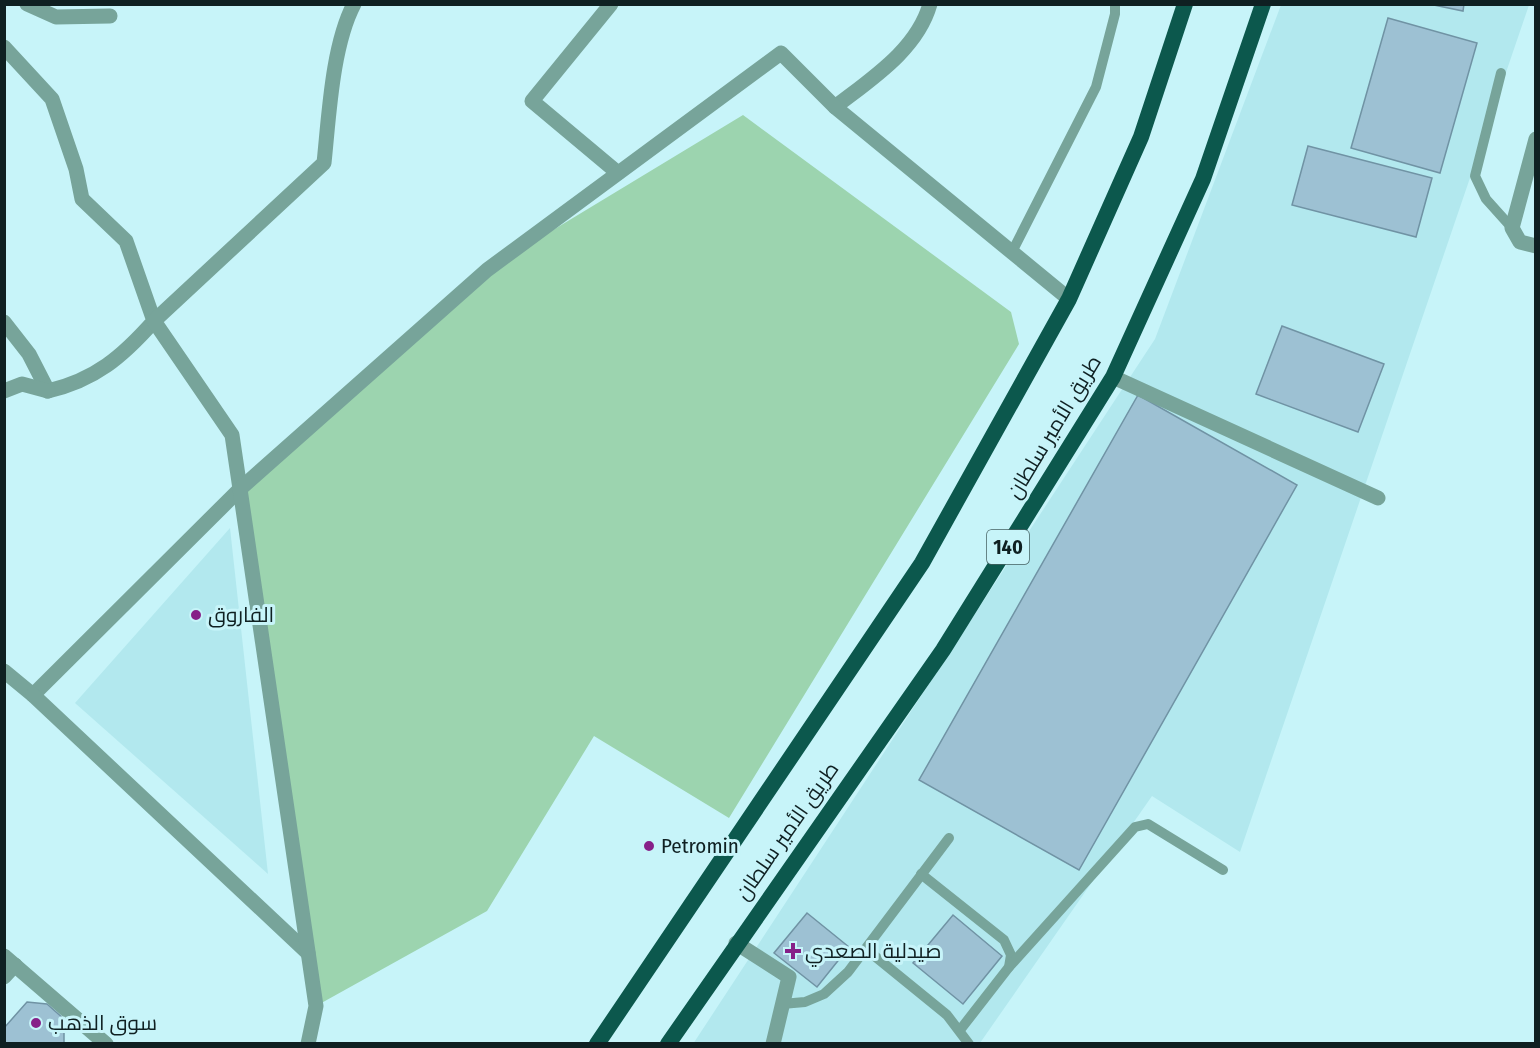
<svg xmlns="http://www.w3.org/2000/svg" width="1540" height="1048" font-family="'Fira Sans Condensed',Cairo,sans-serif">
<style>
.built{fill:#b2e8ee}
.green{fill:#9cd4af}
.building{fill:#9dc1d3;stroke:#7093a4;stroke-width:1.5}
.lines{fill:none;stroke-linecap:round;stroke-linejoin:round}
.service{stroke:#77a49a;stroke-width:10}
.minor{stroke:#77a49a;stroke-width:15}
.tertiary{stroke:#77a49a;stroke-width:15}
.trunk{stroke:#0c584d;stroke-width:16}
.poi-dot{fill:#862088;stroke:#c7f4f9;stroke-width:2}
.labels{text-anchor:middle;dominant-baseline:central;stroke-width:6;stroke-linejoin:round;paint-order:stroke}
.shield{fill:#c7f4f9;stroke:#466062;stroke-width:1.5}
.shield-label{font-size:20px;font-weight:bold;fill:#0f2022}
.street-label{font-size:21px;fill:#0f2022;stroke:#c7f4f9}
.poi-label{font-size:21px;fill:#0f2022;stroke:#c7f4f9;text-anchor:start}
</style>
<rect width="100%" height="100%" fill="#c7f4f9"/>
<g class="built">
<path d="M 1281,5 L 1529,5 L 1240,852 L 1152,796 L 980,1043 L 693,1044 L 1155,339 Z"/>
<path d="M 230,528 L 268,874 L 75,703 Z"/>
</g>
<path class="green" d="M 743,115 L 1011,312 L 1019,344 L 729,818 L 594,736 L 487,911 L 316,1006 L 240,489 L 487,270 Z"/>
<g class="building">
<path d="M 1429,4 L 1464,4 L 1463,11 Z"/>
<path d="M 1388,18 L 1477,43 L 1440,173 L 1351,148 Z"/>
<path d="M 1308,146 L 1432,178 L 1416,237 L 1292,205 Z"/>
<path d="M 1282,326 L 1384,364 L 1358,432 L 1256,394 Z"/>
<path d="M 1138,395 L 1297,485 L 1079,870 L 919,780 Z"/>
<path d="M 807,913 L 849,947 L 817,987 L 774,953 Z"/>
<path d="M 953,915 L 1002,956 L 963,1004 L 913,963 Z"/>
<path d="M 27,1002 L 47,1004 L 64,1019 L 64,1044 L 4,1044 L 4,1028 Z"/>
</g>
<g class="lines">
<g class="service">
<path d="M 1501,73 L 1475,176 L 1486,199 L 1512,228"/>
<path d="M 1012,252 L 1096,87 L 1115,14 L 1115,4"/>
<path d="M 921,874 L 1004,940 L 1011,955 L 1009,967 L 960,1030"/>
<path d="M 866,949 L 947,1015 L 969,1044"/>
<path d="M 1009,967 L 1135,827 L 1148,824 L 1223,870"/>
<path d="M 782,1004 L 805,1002 L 824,994 L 848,972 L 949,838"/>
</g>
<g class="minor">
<path d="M 27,4 L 56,17 L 110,16"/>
<path d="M 611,4 L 532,101 L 618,173"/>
<path d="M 4,47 L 52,99 L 76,169 L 82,199 L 126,241 L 154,321 C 122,357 95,380 48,391 L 29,354 L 4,322"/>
<path d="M 835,107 C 871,79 917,50 930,4"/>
<path d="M 1536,139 L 1512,228 L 1520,242 L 1536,246"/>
<path d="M 1113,377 L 1378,498"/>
<path d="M 4,391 L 22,384 L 48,391"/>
<path d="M 4,671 L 33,695 L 240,489 L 232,435 L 154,321 L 324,163 C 329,116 332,46 354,4"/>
<path d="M 33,695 L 308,953"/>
<path d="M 736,943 L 789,977 L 773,1044"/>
<path d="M 4,977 L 15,965"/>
<path d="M 308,1044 L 316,1006 L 240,489 L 487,270 L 781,53 L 835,107 L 1069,299"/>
</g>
<path class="tertiary" d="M 4,956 L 106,1044"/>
<g class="trunk">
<path d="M 597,1044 L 922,563 L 1069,299 L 1141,137 L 1185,4"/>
<path d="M 668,1044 L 943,650 L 1113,377 L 1203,179 L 1263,4"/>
</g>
</g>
<g class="poi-dot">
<circle cx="196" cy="615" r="6"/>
<circle cx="649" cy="846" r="6"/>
<path d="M790 942h6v6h6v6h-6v6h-6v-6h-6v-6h6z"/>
<circle cx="36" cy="1023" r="6"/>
</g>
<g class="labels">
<rect class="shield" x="987" y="530" width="42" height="34" rx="4.5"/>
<g class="shield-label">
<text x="1008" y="547">140</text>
</g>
<g class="street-label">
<text transform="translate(1054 427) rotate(-59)">طريق الأمير سلطان</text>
<text transform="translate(787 831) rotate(-55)">طريق الأمير سلطان</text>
</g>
<g class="poi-label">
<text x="208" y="615">الفاروق</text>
<text x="661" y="846">Petromin</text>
<text x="805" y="951">صيدلية الصعدي</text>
<text x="48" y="1023">سوق الذهب</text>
</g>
</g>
<rect width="1540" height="1048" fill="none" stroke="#0f2022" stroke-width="12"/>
</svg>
